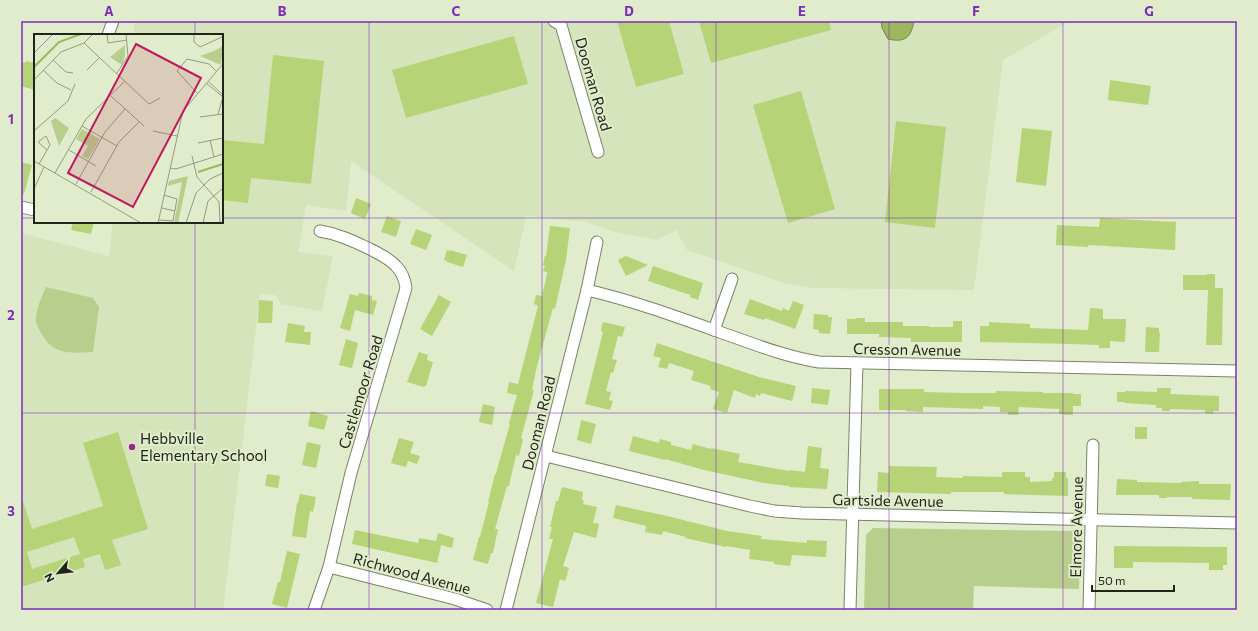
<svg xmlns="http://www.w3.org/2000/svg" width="1258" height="631" font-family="Commissioner,sans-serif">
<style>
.built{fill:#d5e4bb}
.green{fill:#b8ce8c}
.water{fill:#9cb75d;stroke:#778b49}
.building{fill:#b6d378;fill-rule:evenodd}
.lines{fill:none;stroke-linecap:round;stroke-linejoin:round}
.minor-casing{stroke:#798466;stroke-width:13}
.minor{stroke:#fff;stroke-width:11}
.grid{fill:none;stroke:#7b2cbf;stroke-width:1;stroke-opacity:0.55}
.poi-dot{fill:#982a8b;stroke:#e0eccb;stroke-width:1.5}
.labels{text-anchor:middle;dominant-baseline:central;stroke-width:4;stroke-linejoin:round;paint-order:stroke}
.street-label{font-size:15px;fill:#212519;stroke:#e0eccb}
.poi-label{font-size:15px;fill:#212519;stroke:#e0eccb;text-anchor:start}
.inset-river{fill:none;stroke:#9cb75d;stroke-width:2}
.inset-road{fill:none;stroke:#949c84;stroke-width:1}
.view{fill:#c2185b;fill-opacity:0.15;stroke:#c2185b;stroke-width:2}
.inset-edge{fill:none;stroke:#212519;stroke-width:2}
.neatline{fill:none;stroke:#7b2cbf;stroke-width:1.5}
.grid-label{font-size:13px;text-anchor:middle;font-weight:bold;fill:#7b2cbf}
</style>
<rect width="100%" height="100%" fill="#e0eccb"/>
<path class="built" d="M 135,21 L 1070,21 L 1003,60 L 974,290 L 814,288 L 784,283 L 687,250 L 676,230 L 657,240 L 611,231 L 587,222 L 526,216 L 514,271 L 351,161 L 346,211 L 306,205 L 298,252 L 333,256 L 322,311 L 281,304 L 275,295 L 260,294 L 223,610 L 21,610 L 21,233 L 109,256 L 113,222 L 222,222 L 222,35 L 133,35 Z"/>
<g class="green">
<path d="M 46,287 L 93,298 L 99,307 L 93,352 C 69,353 53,356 40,331 C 38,327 35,322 36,317 C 37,307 42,296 46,287 Z"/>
<path d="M 873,528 L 1073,531 L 1080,540 L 1079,589 L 974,586 L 973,610 L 864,610 L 866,535 Z"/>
</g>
<path class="water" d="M 881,21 L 914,21 C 911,37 906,43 888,39 L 882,28 Z"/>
<g class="building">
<path d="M 617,21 L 669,21 L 684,74 L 636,87 Z"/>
<path d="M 699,21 L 829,21 L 831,30 L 711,63 Z"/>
<path d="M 514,36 L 528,84 L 406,118 L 392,70 Z"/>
<path d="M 273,55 L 324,61 L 311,184 L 251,178 L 248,203 L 222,200 L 222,140 L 264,144 Z"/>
<path d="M 26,61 L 35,63 L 35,90 L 21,86 L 21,62 L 25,63 Z"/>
<path d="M 1110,80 L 1151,86 L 1148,105 L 1108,100 Z"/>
<path d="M 801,91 L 835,209 L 788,223 L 753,105 Z"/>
<path d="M 896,121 L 946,127 L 935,228 L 885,222 Z"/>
<path d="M 1022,128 L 1052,131 L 1046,186 L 1016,182 Z"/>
<path d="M 21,162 L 32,165 L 24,194 L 21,194 Z"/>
<path d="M 356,198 L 371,204 L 365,219 L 351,213 Z"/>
<path d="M 387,216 L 401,221 L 396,237 L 381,232 Z"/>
<path d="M 1100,218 L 1176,222 L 1175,250 L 1088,245 L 1088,247 L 1056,245 L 1057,225 L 1099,227 Z"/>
<path d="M 73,222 L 94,222 L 91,234 L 71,230 Z"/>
<path d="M 550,226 L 570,228 L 566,260 L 555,309 L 553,308 L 537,366 L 532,390 L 534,390 L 521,438 L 523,439 L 519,456 L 516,455 L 509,486 L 507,486 L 495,529 L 498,529 L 493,553 L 491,553 L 488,564 L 473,560 L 479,537 L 480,537 L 489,502 L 488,502 L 495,474 L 496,474 L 498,466 L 510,424 L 509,423 L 517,395 L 507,393 L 509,382 L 518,384 L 538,306 L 534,304 L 536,295 L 542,296 L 547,274 L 547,272 L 543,271 L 545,266 L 543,265 L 545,256 L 546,256 Z"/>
<path d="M 416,229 L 432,235 L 426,250 L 410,244 Z"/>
<path d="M 447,250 L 450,251 L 450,250 L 467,255 L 463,267 L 447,262 L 447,261 L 444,260 Z"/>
<path d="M 626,256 L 648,265 L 626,276 L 618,260 Z"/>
<path d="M 653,266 L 703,283 L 698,300 L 690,297 L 690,295 L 648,281 Z"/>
<path d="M 1207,274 L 1215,274 L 1215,288 L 1223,288 L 1222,345 L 1206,345 L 1208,290 L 1183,290 L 1183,275 L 1207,275 Z"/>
<path d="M 359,293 L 372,296 L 372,300 L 377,301 L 373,315 L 355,310 L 350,331 L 340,328 L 350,294 L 358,296 Z"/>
<path d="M 439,295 L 451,302 L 432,336 L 420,329 Z"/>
<path d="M 750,299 L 782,311 L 783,308 L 789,311 L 793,301 L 804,305 L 795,329 L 765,318 L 764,320 L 744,314 Z"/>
<path d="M 259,300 L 273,301 L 272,323 L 258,323 Z"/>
<path d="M 1090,308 L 1103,309 L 1103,319 L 1126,319 L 1125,342 L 1110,341 L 1110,348 L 1099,348 L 1099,345 L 1071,344 L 980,342 L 980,326 L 989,326 L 989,322 L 1030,324 L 1030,328 L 1088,330 Z"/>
<path d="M 814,314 L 828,315 L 828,317 L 832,317 L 830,334 L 819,333 L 819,330 L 813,329 Z"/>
<path d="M 856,318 L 865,318 L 865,322 L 903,322 L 903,326 L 929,326 L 929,327 L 953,327 L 953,321 L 962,321 L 962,342 L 911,342 L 911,338 L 879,337 L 879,334 L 847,334 L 847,319 L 856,319 Z"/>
<path d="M 603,322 L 625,327 L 622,337 L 618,336 L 612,359 L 617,360 L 613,373 L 611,372 L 606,391 L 611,392 L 609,400 L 613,401 L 610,410 L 585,404 L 603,332 L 601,331 Z"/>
<path d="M 288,323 L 305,326 L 304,332 L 311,332 L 310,345 L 285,342 Z"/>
<path d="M 1146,327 L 1159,328 L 1159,333 L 1160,333 L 1159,352 L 1145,352 Z"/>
<path d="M 346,339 L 358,343 L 352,368 L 339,365 Z"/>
<path d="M 657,343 L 759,377 L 796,386 L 792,401 L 761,393 L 760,396 L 756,394 L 755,398 L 734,390 L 727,413 L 713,409 L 719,392 L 710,389 L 711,386 L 691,380 L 694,371 L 669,363 L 667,369 L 658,367 L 661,358 L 653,356 Z"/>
<path d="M 419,352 L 428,355 L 427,360 L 433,362 L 426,386 L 425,386 L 424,387 L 407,382 Z"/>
<path d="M 812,388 L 830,390 L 828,405 L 811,403 Z"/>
<path d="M 1157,388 L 1171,388 L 1170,394 L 1219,396 L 1219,411 L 1213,411 L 1213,414 L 1205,413 L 1205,410 L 1203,410 L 1170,409 L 1170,411 L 1162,411 L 1162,408 L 1156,408 L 1156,405 L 1125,403 L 1125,402 L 1117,402 L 1117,392 L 1125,392 L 1125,391 L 1157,392 Z"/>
<path d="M 879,389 L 924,389 L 924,392 L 962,393 L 996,393 L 996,391 L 1043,392 L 1043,393 L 1073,393 L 1073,394 L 1081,394 L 1081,406 L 1073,406 L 1073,415 L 1064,415 L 1064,414 L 1059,414 L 1059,409 L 1019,407 L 1018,415 L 1008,415 L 1008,412 L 1000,412 L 1000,407 L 983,406 L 983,409 L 923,407 L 923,412 L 906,411 L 906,410 L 879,410 Z"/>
<path d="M 483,404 L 495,407 L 492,425 L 479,422 Z"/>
<path d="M 311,411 L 328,416 L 324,430 L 308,426 Z"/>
<path d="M 581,420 L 596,424 L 591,444 L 577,440 Z"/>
<rect x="1135" y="427" width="12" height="12"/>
<path d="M 118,432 L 148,529 L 112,540 L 121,565 L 105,570 L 100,554 L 83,559 L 85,567 L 21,587 L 21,501 L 23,501 L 32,529 L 103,506 L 83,443 ZM 74,537 L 80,554 L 32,569 L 27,552 Z"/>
<path d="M 633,436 L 659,443 L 660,439 L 671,442 L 671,445 L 691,450 L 693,444 L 711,449 L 711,448 L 740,454 L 738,462 L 790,471 L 790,470 L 805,472 L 808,446 L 822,448 L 820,468 L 829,469 L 827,489 L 789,487 L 789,486 L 764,483 L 704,470 L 665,459 L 665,460 L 629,451 Z"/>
<path d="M 399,438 L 414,442 L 410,453 L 420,456 L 417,464 L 408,461 L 406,467 L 391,463 Z"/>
<path d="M 307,442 L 321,445 L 316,468 L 302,465 Z"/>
<path d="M 889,466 L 937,467 L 936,477 L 963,478 L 963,476 L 1002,477 L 1002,472 L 1025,472 L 1025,477 L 1030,477 L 1030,482 L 1052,481 L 1052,478 L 1054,478 L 1054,472 L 1066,472 L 1066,478 L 1068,478 L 1068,496 L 1004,494 L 1004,492 L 951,492 L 951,494 L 877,492 L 878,472 L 889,473 Z"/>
<path d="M 267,474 L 280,476 L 278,488 L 265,486 Z"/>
<path d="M 1117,479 L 1137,480 L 1137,482 L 1181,483 L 1181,482 L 1199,481 L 1199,484 L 1231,484 L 1230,500 L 1192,499 L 1192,497 L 1167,497 L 1167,498 L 1159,498 L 1159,495 L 1116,495 Z"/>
<path d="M 562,487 L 583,492 L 582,500 L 584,501 L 583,504 L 597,507 L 593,523 L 599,524 L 596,538 L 574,532 L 563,566 L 569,568 L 567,573 L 568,573 L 565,581 L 560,579 L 553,607 L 536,603 L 553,539 L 549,539 L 552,527 L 550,527 L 556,501 L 558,501 Z"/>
<path d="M 300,494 L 316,497 L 313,512 L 310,511 L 306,538 L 292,536 L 297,503 L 298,503 Z"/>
<path d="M 616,505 L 667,516 L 727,531 L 762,536 L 761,539 L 807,543 L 807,540 L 827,541 L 826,557 L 792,555 L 790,566 L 774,564 L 774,562 L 749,559 L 750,550 L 726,546 L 726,547 L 685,538 L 686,537 L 663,531 L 662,535 L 645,532 L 646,526 L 613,518 Z"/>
<path d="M 355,530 L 418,543 L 419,538 L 436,541 L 438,533 L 454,538 L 452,548 L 441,545 L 437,563 L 352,544 Z"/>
<path d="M 1114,546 L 1227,547 L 1227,565 L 1223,565 L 1223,570 L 1209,570 L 1209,563 L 1133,562 L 1133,568 L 1114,568 Z"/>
<path d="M 287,551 L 300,554 L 287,608 L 272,604 L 278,582 L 280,582 Z"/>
</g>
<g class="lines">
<g class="minor-casing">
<g id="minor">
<path d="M 554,21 L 561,25 L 598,152"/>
<path d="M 108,35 L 113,21"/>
<path d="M 21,207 L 35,210"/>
<path d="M 587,290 C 630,300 672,315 714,330 C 749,342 782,356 819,362 L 1237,371"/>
<path d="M 714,330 L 732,279"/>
<path d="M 546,456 L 750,506 L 774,511 L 802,513 L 1237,523"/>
<path d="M 329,567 L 455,599 L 487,610"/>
<path d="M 314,610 L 329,567 L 351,473 L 406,288 C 405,280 402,272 396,266 C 389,258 379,254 370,249 C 353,241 339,234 320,231"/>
<path d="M 506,610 L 587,290 L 597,242"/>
<path d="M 850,610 L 857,363"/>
<path d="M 1089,610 L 1093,445"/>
</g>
</g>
<use href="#minor" class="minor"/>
</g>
<path class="grid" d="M 195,21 L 195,35M 369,21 L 369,610M 542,21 L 542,610M 716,21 L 716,610M 889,21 L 889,610M 1063,21 L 1063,610M 21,218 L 35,218M 222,218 L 1237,218M 195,222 L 195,610M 21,413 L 1237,413"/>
<circle class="poi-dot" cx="132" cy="447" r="4"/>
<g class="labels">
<g class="street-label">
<text transform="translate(594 84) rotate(74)">Dooman Road</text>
<text transform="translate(907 349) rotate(1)">Cresson Avenue</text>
<text transform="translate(360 392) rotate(-73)">Castlemoor Road</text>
<text transform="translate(538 423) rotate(-76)">Dooman Road</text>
<text transform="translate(888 500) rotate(1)">Gartside Avenue</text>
<text transform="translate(1076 527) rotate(-89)">Elmore Avenue</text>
<text transform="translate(412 573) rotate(15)">Richwood Avenue</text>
</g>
<g class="poi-label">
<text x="140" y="438">Hebbville<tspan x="140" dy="17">Elementary School</tspan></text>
</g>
</g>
<g transform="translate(34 34)">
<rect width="189" height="189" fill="#e0eccb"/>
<path d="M 91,11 L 91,22 L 88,31 L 76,23 ZM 189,12 L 187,31 L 166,22 L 180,17 ZM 21,84 L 35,94 L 25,112 L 17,87 ZM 48,95 L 66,105 L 54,125 L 48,122 L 54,112 L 42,105 ZM 154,142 L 144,189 L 140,189 L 148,148 L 134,152 L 135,147 Z" fill="#b8ce8c"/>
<path class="inset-river" d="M 0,33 L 25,8 L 47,0M 164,138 L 189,130"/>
<path class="inset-road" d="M 73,0 L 74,9 L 93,6M 160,0 L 160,8 L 166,13 L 188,3M 50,9 L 115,70 L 126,64M 0,19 L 19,0M 19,26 L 32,38 L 39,39M 9,36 L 23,49 L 37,56M 53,36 L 65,24M 83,39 L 94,22 L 92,0M 0,46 L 27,18 L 50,9 L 59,0M 174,47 L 189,61M 172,49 L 189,63 L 184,80M 163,59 L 143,37 L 153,25 L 175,30 L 182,37M 77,62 L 110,92M 166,83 L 189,80M 48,92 L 83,112M 0,97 L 34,67 L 41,50M 119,97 L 143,102M 176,106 L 180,123M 164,109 L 189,104M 35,116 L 62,132M 158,122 L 163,143 L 185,168 L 186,189M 0,127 L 107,189M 5,130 L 13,116 L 4,108 L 12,102 L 16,111 L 13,116M 136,134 L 142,135 L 189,120M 21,139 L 52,85 L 91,47M 42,150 L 71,98 L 91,75M 0,155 L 10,133M 57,158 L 85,108 L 105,88M 128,174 L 141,177M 125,186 L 139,187 L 143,165 L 130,161M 124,189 L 149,77 L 189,30M 152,189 L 162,159 L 176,145 L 189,139M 169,189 L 174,167 L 189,154"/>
<path class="view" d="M 102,10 L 167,44 L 99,173 L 34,139 Z"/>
<rect width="189" height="189" class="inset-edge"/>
</g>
<rect width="1258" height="631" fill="none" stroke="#e0eccb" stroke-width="44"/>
<g transform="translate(58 573) rotate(242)" stroke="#e0eccb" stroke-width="3" paint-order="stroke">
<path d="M0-3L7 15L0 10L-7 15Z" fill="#212519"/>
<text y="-6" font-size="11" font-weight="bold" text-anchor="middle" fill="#212519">N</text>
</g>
<path d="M1092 585v6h82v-6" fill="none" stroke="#212519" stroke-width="2"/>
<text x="1098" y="585" font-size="12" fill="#212519" stroke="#e0eccb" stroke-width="3" paint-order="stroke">50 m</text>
<rect x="22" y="22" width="1214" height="587" class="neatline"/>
<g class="grid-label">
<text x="109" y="16">A</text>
<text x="282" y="16">B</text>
<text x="456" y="16">C</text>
<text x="629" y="16">D</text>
<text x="802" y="16">E</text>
<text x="976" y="16">F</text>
<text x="1149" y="16">G</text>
<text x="11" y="124">1</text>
<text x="11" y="320">2</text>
<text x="11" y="516">3</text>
</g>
</svg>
